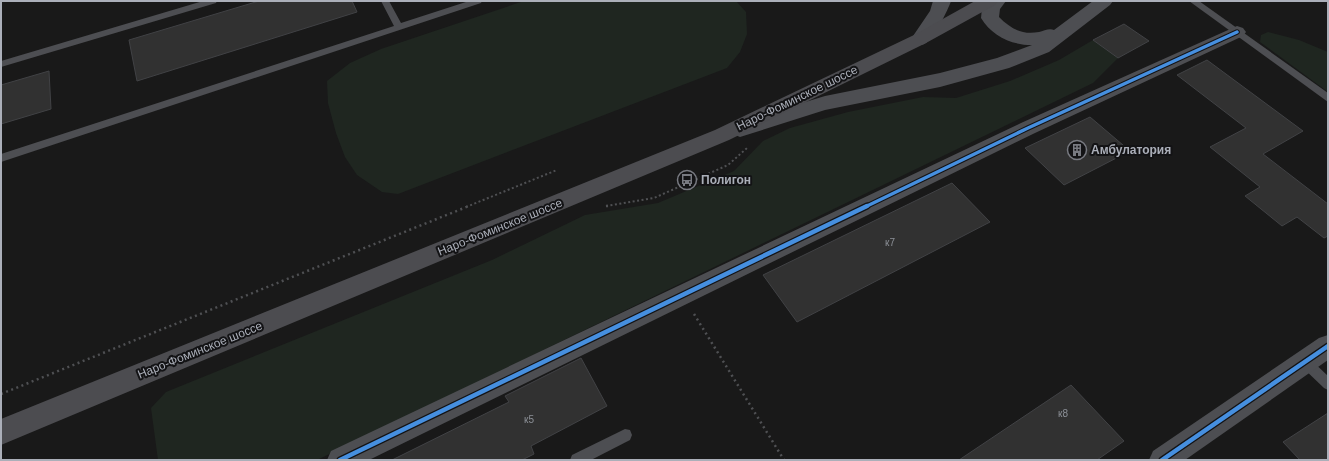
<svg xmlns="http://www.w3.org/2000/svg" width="1329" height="461" font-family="Helvetica,sans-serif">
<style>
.green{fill:#1f2620}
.building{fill:#313131;stroke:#414245}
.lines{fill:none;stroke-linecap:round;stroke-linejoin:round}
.path-far1{stroke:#4f5053;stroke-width:2;stroke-dasharray:2 2.5;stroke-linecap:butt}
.path{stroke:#4f5053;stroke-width:2.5;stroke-dasharray:2 3.5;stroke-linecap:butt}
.lane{fill:#4d4e52;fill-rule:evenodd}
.street{fill:#4d4e52;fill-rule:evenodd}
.secondary{fill:#4c4c50;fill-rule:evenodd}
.cycleway-far1-casing{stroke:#131315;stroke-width:5.5}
.cycleway-casing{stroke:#131315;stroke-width:7}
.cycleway-far1{stroke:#468fdf;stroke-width:3.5}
.cycleway{stroke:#468fdf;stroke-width:4.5}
.labels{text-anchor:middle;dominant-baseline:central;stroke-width:4;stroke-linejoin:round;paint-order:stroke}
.number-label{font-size:10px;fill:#8c9097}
.street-label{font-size:12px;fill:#abafb9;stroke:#131315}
.poi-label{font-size:12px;font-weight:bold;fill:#abafb9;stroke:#131315;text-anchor:start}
</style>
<rect width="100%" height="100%" fill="#191919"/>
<g class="green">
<path d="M 524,1 L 736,1 L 746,12 L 747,34 L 740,52 L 727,68 L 398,194 L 382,192 L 357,175 L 345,157 L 336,133 L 328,103 L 327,81 L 350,63 L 381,49 Z"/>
<path d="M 1268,32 L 1299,40 L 1328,52 L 1328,92 L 1260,42 L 1261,35 Z"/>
<path d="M 1093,40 L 1118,58 L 1093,83 L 317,460 L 158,460 L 151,408 L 166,392 L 492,260 L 585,215 L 658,203 L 734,171 L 763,141 L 790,128 L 848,112 L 923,97 L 956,98 L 1010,81 L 1059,60 Z"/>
</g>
<g class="building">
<path d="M 259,1 L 352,1 L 357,12 L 137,81 L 129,40 Z"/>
<path d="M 1124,24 L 1149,41 L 1118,58 L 1093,40 Z"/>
<path d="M 1207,60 L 1303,131 L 1263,154 L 1328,204 L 1328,236 L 1324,238 L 1297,217 L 1282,226 L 1245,196 L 1260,187 L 1210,147 L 1246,128 L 1177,75 Z"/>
<path d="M 49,71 L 51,109 L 1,124 L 1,85 Z"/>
<path d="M 1090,117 L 1130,151 L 1064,185 L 1025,148 Z"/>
<path d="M 952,183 L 990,222 L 797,322 L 763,275 Z"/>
<path d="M 581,358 L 607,406 L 531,446 L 534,454 L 522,460 L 392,460 L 509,402 L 505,396 Z"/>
<path d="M 1071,385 L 1124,441 L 1097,460 L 959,460 Z"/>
<path d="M 1328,413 L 1328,460 L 1300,460 L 1283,442 Z"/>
</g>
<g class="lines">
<g class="path-far1">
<path d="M 606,206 L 654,198 L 728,165 L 747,148"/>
<path d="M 466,207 L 557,170"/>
</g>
<g class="path">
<path d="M 606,206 L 609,206"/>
<path d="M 694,314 L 784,460"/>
<path d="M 1,394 L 469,206"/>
</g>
<g class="lane">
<path d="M 203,1 L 217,1 L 216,3 L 1,67 L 1,61 Z"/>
<path d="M 381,1 L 389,1 L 401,23 L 469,1 L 482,1 L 481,3 L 1,162 L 1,154 L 394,26 Z"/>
<path d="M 1189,1 L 1199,1 L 1328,93 L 1328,102 Z"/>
<path d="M 1305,356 L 1309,358 L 1328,376 L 1328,390 L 1324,388 L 1301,366 L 1299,362 L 1301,358 Z"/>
<path d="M 625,429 L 630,430 L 632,435 L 630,440 L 591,460 L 570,460 L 572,455 Z"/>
</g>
<g class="street">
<path d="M 933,1 L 951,1 C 948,10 934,38 926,43 C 922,46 918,45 914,43 L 911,39 L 930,11 Z"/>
<path d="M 987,1 L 1006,1 L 1000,9 L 999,17 C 1011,29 1022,35 1039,32 C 1044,31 1049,28 1054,30 L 1093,1 L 1113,1 L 1110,5 L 1049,52 L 1009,68 L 940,87 L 825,110 L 740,137 L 733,134 L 730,129 L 733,124 L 825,96 L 940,73 L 997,58 L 1032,45 C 1011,45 992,36 981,18 L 982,8 Z"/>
<path d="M 1237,26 L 1243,28 L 1246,32 L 1243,36 L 1035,133 L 369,460 L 327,460 L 331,451 L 1021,123 Z"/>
<path d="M 1328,335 L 1328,360 L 1185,460 L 1149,460 L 1153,451 L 1319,338 Z"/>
</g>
<path class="secondary" d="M 975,1 L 998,1 L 995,5 L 926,43 L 729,140 L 1,445 L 1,419 L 715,130 L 914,35 Z"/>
<g class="cycleway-far1-casing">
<path id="cycleway-far1" d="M 865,207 L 1028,128 L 1237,32"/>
</g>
<g class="cycleway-casing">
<g id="cycleway">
<path d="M 340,460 L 867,206"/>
<path d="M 1162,460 L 1328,346"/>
</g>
</g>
<use href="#cycleway-far1" class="cycleway-far1"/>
<use href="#cycleway" class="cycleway"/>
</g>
<defs>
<g id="building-ring" transform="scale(1)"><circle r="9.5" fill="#131315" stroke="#787a81" stroke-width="1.5"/><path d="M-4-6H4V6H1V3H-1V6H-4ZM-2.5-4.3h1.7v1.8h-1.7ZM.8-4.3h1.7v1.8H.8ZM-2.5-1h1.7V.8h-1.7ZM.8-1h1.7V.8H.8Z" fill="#787a81"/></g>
<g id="bus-ring" transform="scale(1)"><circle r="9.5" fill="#131315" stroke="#787a81" stroke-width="1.5"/><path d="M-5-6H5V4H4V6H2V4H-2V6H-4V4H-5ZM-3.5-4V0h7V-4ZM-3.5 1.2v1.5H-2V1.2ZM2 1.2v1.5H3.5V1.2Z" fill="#787a81"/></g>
</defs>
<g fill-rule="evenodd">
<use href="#building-ring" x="1077" y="150"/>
<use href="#bus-ring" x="687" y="180"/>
</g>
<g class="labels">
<g class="number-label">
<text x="890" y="242">к7</text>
<text x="1063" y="413">к8</text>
<text x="529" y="419">к5</text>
</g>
<g class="street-label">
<text transform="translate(797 98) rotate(-26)">Наро-Фоминское шоссе</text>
<text transform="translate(500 227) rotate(-22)">Наро-Фоминское шоссе</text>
<text transform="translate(200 350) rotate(-22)">Наро-Фоминское шоссе</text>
</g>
<g class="poi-label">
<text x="1091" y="150">Амбулатория</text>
<text x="701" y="180">Полигон</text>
</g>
</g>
<rect width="1329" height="461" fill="none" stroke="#abafb9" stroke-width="4"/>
</svg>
